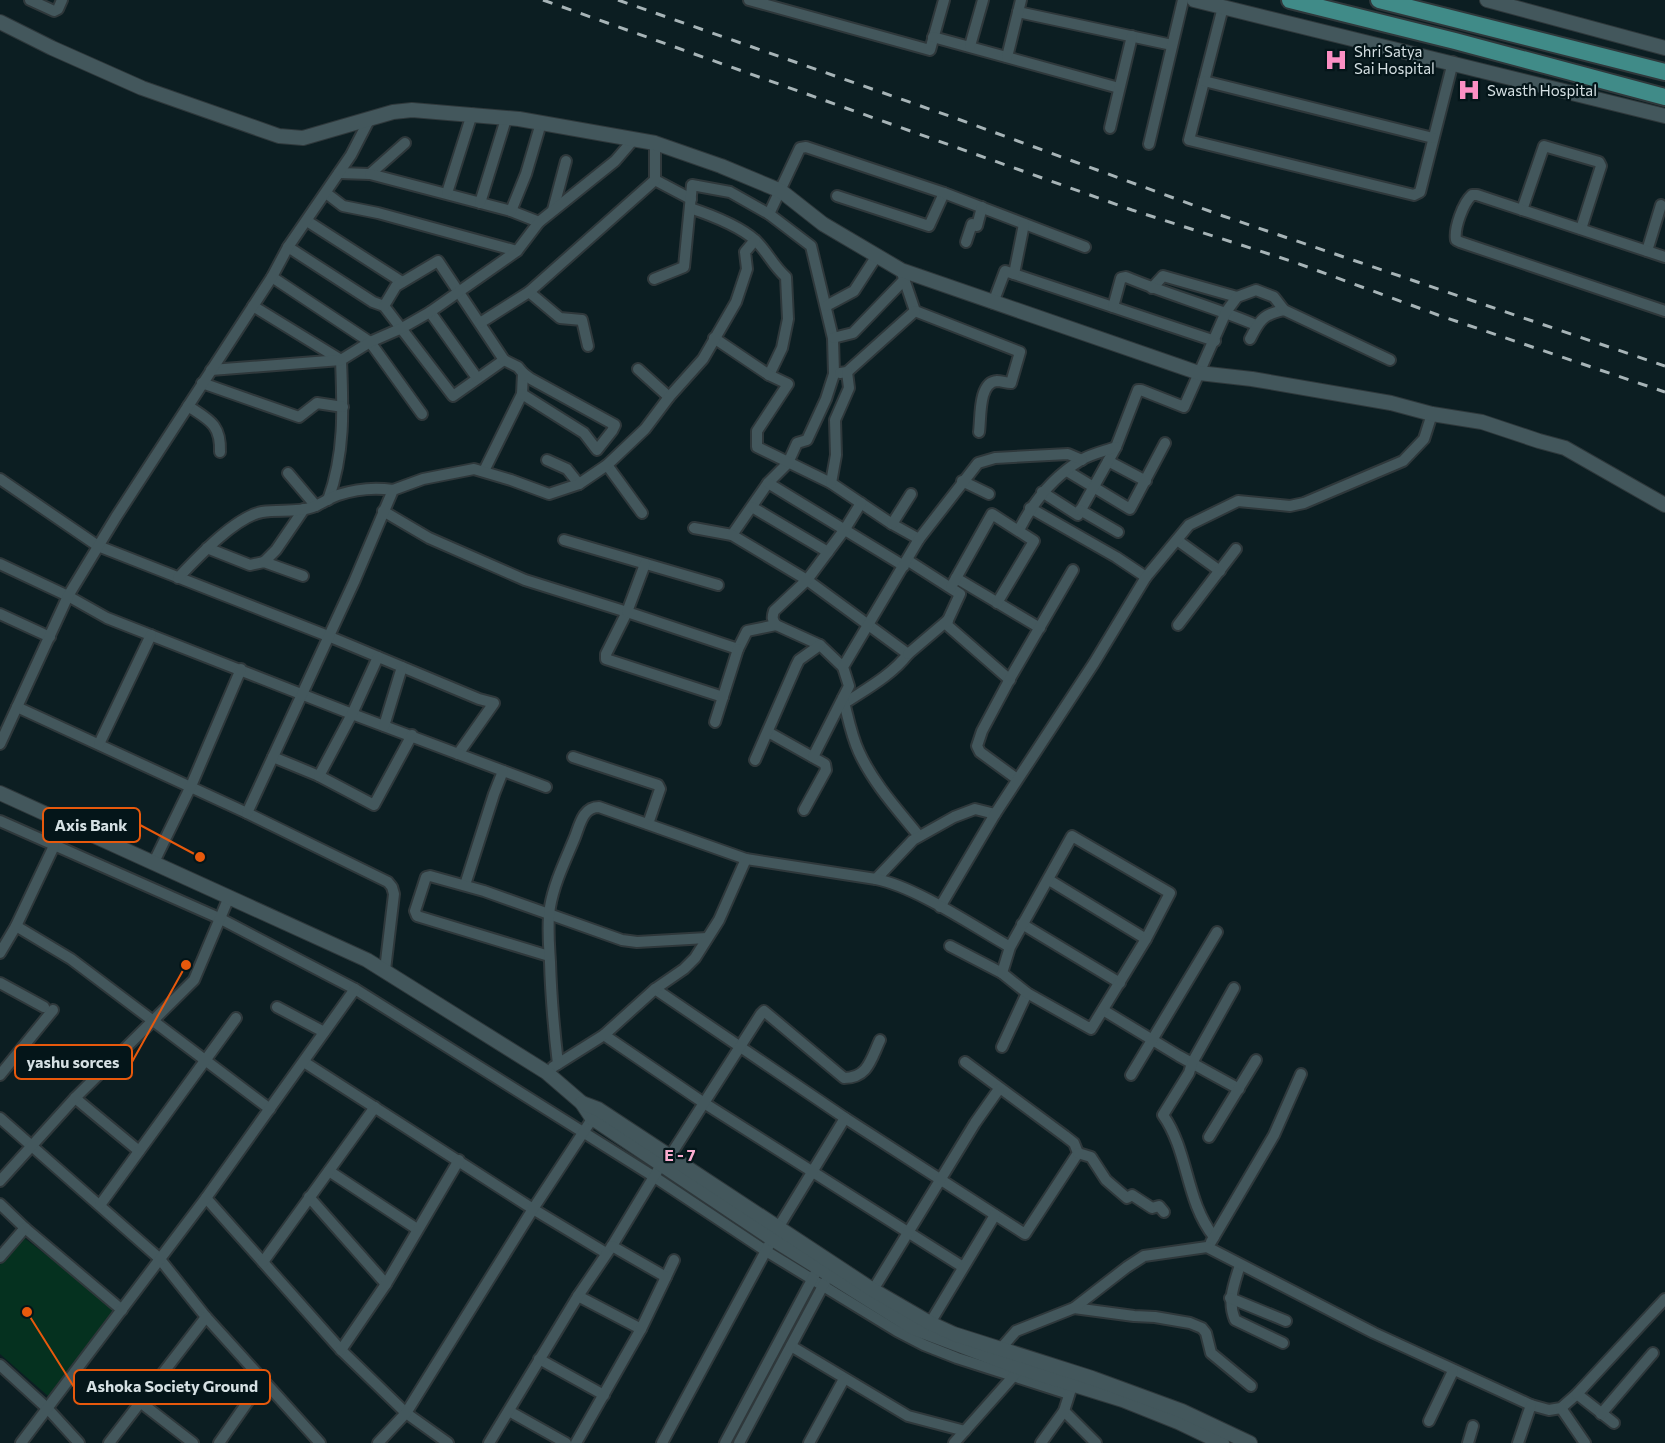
<svg xmlns="http://www.w3.org/2000/svg" width="1665" height="1443" font-family="Commissioner,sans-serif">
<style>
.green{fill:#05311f}
.lines{fill:none;stroke-linecap:round;stroke-linejoin:round}
.minor-casing{stroke:#2f383b;stroke-width:14}
.tertiary-casing{stroke:#2f383b;stroke-width:16}
.primary-casing{stroke:#2f383b;stroke-width:20}
.minor{stroke:#43575c;stroke-width:10}
.tertiary{stroke:#43575c;stroke-width:14}
.primary{stroke:#408b88;stroke-width:16}
.rail{stroke:#a7b4b7;stroke-width:3;stroke-dasharray:10 10;stroke-linecap:butt}
.labels{text-anchor:middle;dominant-baseline:central;stroke-width:4.5;stroke-linejoin:round;paint-order:stroke}
.poi-label{font-size:15px;fill:#d5e0e3;stroke:#041519;text-anchor:start}
.neighbourhood-label{font-size:16px;font-weight:bold;fill:#fbadd0;stroke:#041519}
.leader{fill:none;stroke:#e8590c;stroke-width:2}
.callout-dot{fill:#e8590c;stroke:#041519;stroke-width:2}
.callout{fill:#041519;stroke:#e8590c;stroke-width:2}
.callout-label{font-size:16px;text-anchor:middle;font-weight:bold;fill:#d5e0e3}
</style>
<rect width="100%" height="100%" fill="#0c1e22"/>
<path class="green" d="M 23,1237 L 115,1308 L 48,1396 L 0,1354 L 0,1265 Z"/>
<g class="lines">
<g class="minor-casing">
<g id="minor">
<path d="M 30,0 L 54,11 L 58,9 L 62,0"/>
<path d="M 749,0 L 930,50 L 944,0"/>
<path d="M 1223,7 L 1189,140 L 1414,195 L 1420,192 L 1453,62"/>
<path d="M 1018,12 L 1172,45"/>
<path d="M 933,37 L 1119,88"/>
<path d="M 970,46 L 983,0"/>
<path d="M 1007,57 L 1021,0"/>
<path d="M 1204,81 L 1433,138"/>
<path d="M 1110,128 L 1132,36"/>
<path d="M 1149,144 L 1183,0"/>
<path d="M 339,173 L 370,174 L 405,143"/>
<path d="M 370,174 L 511,211 L 539,222"/>
<path d="M 655,180 L 691,199"/>
<path d="M 326,193 L 343,206 L 378,213 L 517,251"/>
<path d="M 447,193 L 472,114"/>
<path d="M 837,196 L 929,226 L 944,193"/>
<path d="M 480,203 L 506,119"/>
<path d="M 690,208 C 711,215 738,225 755,240 C 767,251 773,266 786,277 L 788,319 L 782,348 L 769,375"/>
<path d="M 553,210 L 566,161"/>
<path d="M 1522,210 L 1544,146 L 1599,162 L 1601,166 L 1581,229"/>
<path d="M 511,211 L 526,174 L 541,123"/>
<path d="M 769,214 L 800,148 L 806,147 L 944,193 L 1085,247"/>
<path d="M 307,221 L 402,282"/>
<path d="M 966,242 L 972,224 L 977,226 L 982,207"/>
<path d="M 288,247 L 373,302 L 384,306 L 453,396 L 504,360"/>
<path d="M 1647,251 L 1661,205"/>
<path d="M 1665,257 L 1477,195 L 1472,195 C 1463,203 1454,228 1456,240 L 1460,242 L 1665,311"/>
<path d="M 901,270 L 915,311 L 1020,352 L 1011,383 C 1006,383 1002,381 997,381 C 978,382 981,419 979,432"/>
<path d="M 1014,274 L 1215,341"/>
<path d="M 272,277 L 370,342 L 422,414"/>
<path d="M 654,279 L 684,267 L 692,185 L 730,192 L 769,214 L 811,246 L 833,338 L 834,374 L 826,399 L 807,440 L 797,443 L 788,463 L 768,483 L 732,535"/>
<path d="M 1152,288 L 1163,276 L 1237,297"/>
<path d="M 529,292 L 560,318 L 582,320 L 588,346"/>
<path d="M 993,303 L 1005,271 L 1014,274 L 1024,224"/>
<path d="M 253,306 L 341,360 C 343,408 345,454 328,500"/>
<path d="M 384,306 L 396,286 L 438,261 L 504,360 L 518,367 L 523,373 L 522,394 L 484,471"/>
<path d="M 826,306 L 854,291 L 876,257"/>
<path d="M 1113,307 L 1121,278 L 1126,277 C 1169,295 1214,307 1256,325"/>
<path d="M 430,312 L 477,378"/>
<path d="M 480,323 L 529,292 L 655,180 L 655,143"/>
<path d="M 714,338 L 769,375 L 788,384 L 757,431 L 757,447 L 831,483 L 892,524 L 919,539"/>
<path d="M 833,338 L 853,333 L 905,279"/>
<path d="M 1250,339 C 1259,321 1263,314 1284,310"/>
<path d="M 638,369 L 669,397"/>
<path d="M 211,370 L 341,360 L 370,342 L 402,328 L 430,312 L 517,251 L 539,222 L 615,161 L 634,139"/>
<path d="M 840,373 L 847,372 L 915,311"/>
<path d="M 202,383 L 299,417 L 317,403 L 343,407"/>
<path d="M 522,394 L 584,433 L 597,450 L 612,431 L 615,425 L 531,379 L 523,373"/>
<path d="M 188,406 C 209,420 221,424 220,452"/>
<path d="M 547,460 L 567,469 L 579,484"/>
<path d="M 1108,461 L 1146,481"/>
<path d="M 607,465 L 642,513"/>
<path d="M 1067,471 L 1130,509 L 1165,443"/>
<path d="M 288,473 L 316,506"/>
<path d="M 0,479 L 98,546 L 328,636 L 479,699 L 494,703 L 458,754"/>
<path d="M 962,481 L 989,494"/>
<path d="M 768,483 L 904,566"/>
<path d="M 831,483 L 836,455 L 835,420 L 849,388 L 847,372"/>
<path d="M 1042,492 L 1078,515 L 1116,447 L 1138,390 L 1141,390 L 1184,407 L 1226,312 L 1237,297 L 1256,290 L 1274,297 L 1284,310 L 1390,360"/>
<path d="M 752,507 L 828,552"/>
<path d="M 1030,508 L 1116,557 L 1146,577"/>
<path d="M 1080,510 L 1118,532"/>
<path d="M 383,511 L 429,538 L 525,580 L 627,612 L 606,654 L 606,659 L 723,697"/>
<path d="M 892,524 L 911,494"/>
<path d="M 694,528 L 732,535 L 807,580 L 908,654 C 892,675 866,689 845,703"/>
<path d="M 1019,530 C 1033,502 1053,477 1081,460 C 1091,454 1105,451 1116,447"/>
<path d="M 564,540 L 718,585"/>
<path d="M 1177,540 L 1220,571"/>
<path d="M 207,548 L 250,565 L 264,562 L 303,576"/>
<path d="M 907,560 L 960,594 L 948,620 L 947,625 L 1010,680"/>
<path d="M 264,562 L 276,550 L 304,509"/>
<path d="M 0,564 L 68,596 L 107,618 L 352,714 L 546,787"/>
<path d="M 645,564 L 627,612 L 738,649 L 747,631 L 776,625"/>
<path d="M 178,578 C 197,558 235,517 262,512 C 279,509 296,513 313,507 C 321,504 329,498 338,495 C 356,489 374,487 393,490"/>
<path d="M 956,578 L 1040,628"/>
<path d="M 951,587 L 992,514 L 1034,541 L 997,603"/>
<path d="M 0,614 L 50,637"/>
<path d="M 1178,625 L 1236,549"/>
<path d="M 908,654 L 948,620"/>
<path d="M 843,667 L 820,645 L 776,625 C 772,620 772,617 774,611 L 807,580 L 845,529 L 861,503"/>
<path d="M 843,698 C 848,717 851,735 859,752 C 873,783 898,810 919,836"/>
<path d="M 17,707 L 247,813 L 388,882 L 392,887 L 394,894 L 385,970"/>
<path d="M 715,722 L 738,649"/>
<path d="M 384,726 L 402,667"/>
<path d="M 768,732 L 825,764 L 826,770 L 804,810"/>
<path d="M 0,744 L 68,596 L 116,517 L 272,277 L 288,247 L 351,155 L 369,120"/>
<path d="M 99,744 L 151,635"/>
<path d="M 273,757 L 319,776 L 374,805 L 412,735"/>
<path d="M 573,757 L 658,785 L 660,789 L 648,824"/>
<path d="M 813,757 L 849,686 L 843,667 L 919,539 L 978,463 L 995,458 L 1068,454 L 1082,460"/>
<path d="M 755,760 L 796,666 L 799,660 L 820,645"/>
<path d="M 319,776 L 352,714 L 378,657"/>
<path d="M 1017,779 L 980,752 L 977,746 L 982,731 L 1012,675 L 1073,570"/>
<path d="M 247,813 L 354,582 L 393,490 L 423,479 L 474,469 L 511,480 L 549,494 L 579,484 L 607,465 L 645,429 L 669,397 L 703,359 L 736,302 L 747,269 L 745,252 L 755,240"/>
<path d="M 0,821 L 219,918 L 355,989 L 653,1176 L 766,1251 L 897,1331 L 924,1345 L 957,1358 L 1069,1394"/>
<path d="M 154,862 L 191,786 L 241,669"/>
<path d="M 876,879 L 913,840 L 954,817 L 975,809 L 995,814"/>
<path d="M 1049,880 L 1146,939"/>
<path d="M 465,885 L 494,794 L 503,771"/>
<path d="M 940,907 L 995,814 L 1094,663 L 1146,577 L 1189,525 L 1238,501 L 1290,506 L 1304,503 L 1403,461 L 1424,439 L 1432,414"/>
<path d="M 1022,924 L 1120,983"/>
<path d="M 16,926 L 71,959 L 270,1109"/>
<path d="M 950,946 L 1002,973"/>
<path d="M 0,953 L 16,926 L 54,846"/>
<path d="M 549,956 L 417,916 L 415,911 L 426,877 L 430,876 L 484,891 L 622,940 L 637,942 L 707,938"/>
<path d="M 0,983 L 44,1007"/>
<path d="M 655,989 L 845,1118 L 1025,1234 L 1078,1153 L 1074,1143 L 1065,1136 L 965,1062"/>
<path d="M 277,1007 L 324,1032"/>
<path d="M 1103,1010 L 1179,1056 L 1239,1089"/>
<path d="M 604,1035 L 704,1103 L 963,1267"/>
<path d="M 1002,1047 L 1027,993"/>
<path d="M 304,1062 L 533,1209 L 606,1253"/>
<path d="M 558,1064 C 554,1030 551,996 550,962 C 549,944 547,925 550,907 C 554,883 566,859 575,837 C 580,824 583,807 599,807 L 746,859 L 876,879 C 916,887 973,926 1010,947 L 1002,973 L 1027,993 L 1091,1029 L 1146,939 L 1170,893 L 1072,836 L 1010,947"/>
<path d="M 553,1067 L 604,1035 L 655,989 L 684,969 L 695,958 L 719,920 L 746,859"/>
<path d="M 0,1075 L 53,1010"/>
<path d="M 1131,1075 L 1217,932"/>
<path d="M 75,1098 L 139,1151"/>
<path d="M 0,1118 L 159,1258 L 206,1317 L 320,1443"/>
<path d="M 1209,1137 L 1256,1060"/>
<path d="M 1078,1153 L 1091,1157 L 1106,1180 L 1127,1198 L 1132,1195 L 1152,1208 L 1159,1206 L 1164,1212"/>
<path d="M 670,1156 L 761,1014 L 764,1011 L 844,1078 C 868,1078 871,1059 880,1040"/>
<path d="M 329,1171 L 417,1229"/>
<path d="M 0,1181 L 75,1098 L 194,980 L 229,897"/>
<path d="M 309,1197 L 386,1284"/>
<path d="M 206,1198 L 341,1350 L 406,1413 L 448,1443"/>
<path d="M 0,1204 L 25,1228 L 122,1310"/>
<path d="M 100,1205 L 236,1018"/>
<path d="M 778,1228 L 845,1118"/>
<path d="M 1214,1237 C 1185,1200 1189,1152 1163,1115 L 1189,1073 L 1192,1063 L 1234,988"/>
<path d="M 1211,1242 L 1274,1135 L 1301,1074"/>
<path d="M 0,1257 L 25,1228"/>
<path d="M 263,1262 L 375,1107"/>
<path d="M 1240,1265 C 1234,1285 1227,1300 1235,1320 L 1283,1343"/>
<path d="M 666,1277 L 674,1260"/>
<path d="M 873,1290 L 975,1123 L 999,1089"/>
<path d="M 578,1296 L 641,1329"/>
<path d="M 1230,1298 L 1286,1321"/>
<path d="M 1074,1308 L 1134,1316 L 1155,1317 L 1190,1323 L 1202,1328 L 1206,1333 L 1211,1353 L 1251,1386"/>
<path d="M 930,1323 L 995,1215"/>
<path d="M 791,1346 L 908,1416 L 965,1431"/>
<path d="M 341,1350 L 386,1284 L 459,1160"/>
<path d="M 996,1354 L 1016,1331 L 1074,1308 L 1127,1267 L 1144,1256 L 1207,1247 L 1374,1333 L 1531,1405 L 1549,1410 L 1561,1408 L 1577,1394 L 1665,1299"/>
<path d="M 539,1359 L 604,1395"/>
<path d="M 0,1365 L 48,1409 L 79,1443"/>
<path d="M 1577,1394 L 1614,1423"/>
<path d="M 140,1402 L 193,1443"/>
<path d="M 1561,1408 L 1585,1443"/>
<path d="M 509,1411 L 566,1443"/>
<path d="M 1064,1411 L 1096,1443"/>
<path d="M 1601,1414 L 1653,1353"/>
<path d="M 1429,1421 L 1453,1371"/>
<path d="M 21,1443 L 206,1198 L 355,989"/>
<path d="M 109,1443 L 206,1317"/>
<path d="M 219,1443 L 263,1380"/>
<path d="M 378,1443 L 406,1413 L 533,1209 L 596,1113"/>
<path d="M 489,1443 L 578,1296 L 612,1246 L 661,1165"/>
<path d="M 576,1443 L 641,1329 L 666,1277 L 612,1246"/>
<path d="M 662,1443 L 769,1245"/>
<path d="M 725,1443 L 815,1274"/>
<path d="M 739,1443 L 825,1282"/>
<path d="M 809,1443 L 844,1379"/>
<path d="M 954,1443 L 1018,1371"/>
<path d="M 1041,1443 L 1064,1411 L 1071,1389"/>
<path d="M 1468,1443 L 1473,1426"/>
<path d="M 1518,1443 L 1531,1405"/>
</g>
</g>
<g class="tertiary-casing">
<g id="tertiary">
<path d="M 1194,0 L 1665,116"/>
<path d="M 1487,0 L 1665,48"/>
<path d="M 0,22 L 52,48 L 142,88 L 279,136 L 303,138 L 393,112 L 412,110 L 519,119 L 655,143 L 721,166 L 781,191 L 823,224 L 901,270 L 1199,373 L 1252,379 L 1391,403 L 1432,414 L 1482,422 L 1539,441 L 1565,448 L 1665,505"/>
<path d="M 0,793 L 367,960 L 546,1072 L 582,1103 L 592,1118 L 771,1238 L 914,1328 L 1020,1368 L 1123,1400 L 1178,1422 L 1222,1443"/>
<path d="M 582,1103 L 598,1109 L 873,1290 L 930,1323 L 954,1334 L 1092,1378 L 1182,1411 L 1250,1443"/>
</g>
</g>
<g class="primary-casing">
<g id="primary">
<path d="M 1290,0 L 1455,41 L 1665,97"/>
<path d="M 1379,0 L 1665,72"/>
</g>
</g>
<use href="#minor" class="minor"/>
<use href="#tertiary" class="tertiary"/>
<use href="#primary" class="primary"/>
<g class="rail">
<path d="M 543,0 L 1132,210 L 1294,262 L 1438,315 L 1665,392"/>
<path d="M 618,0 L 955,118 L 1223,216 L 1665,366"/>
</g>
</g>
<defs>
<g id="hospital-bare" transform="scale(1.8)"><path d="M-5-5h3v3.5h4V-5h3V5h-3V1.5h-4V5h-3Z" fill="#fc8fc3" stroke="#041519" stroke-width="2.5" paint-order="stroke"/></g>
</defs>
<g fill-rule="evenodd">
<use href="#hospital-bare" x="1336" y="60"/>
<use href="#hospital-bare" x="1469" y="90"/>
</g>
<g class="labels">
<g class="poi-label">
<text x="1354" y="51">Shri Satya<tspan x="1354" dy="17">Sai Hospital</tspan></text>
<text x="1487" y="90">Swasth Hospital</text>
</g>
<g class="neighbourhood-label">
<text x="680" y="1154">E - 7</text>
</g>
</g>
<path class="leader" d="M200 857L140 825M186 965L132 1062M27 1312L74 1387"/>
<g class="callout-dot">
<circle cx="200" cy="857" r="6"/>
<circle cx="186" cy="965" r="6"/>
<circle cx="27" cy="1312" r="6"/>
</g>
<g class="callout">
<rect x="43" y="808" width="97" height="34" rx="6"/>
<rect x="15" y="1045" width="117" height="34" rx="6"/>
<rect x="74" y="1370" width="196" height="34" rx="6"/>
</g>
<g class="callout-label">
<text x="91" y="831">Axis Bank</text>
<text x="73" y="1068">yashu sorces</text>
<text x="172" y="1392">Ashoka Society Ground</text>
</g>
</svg>
